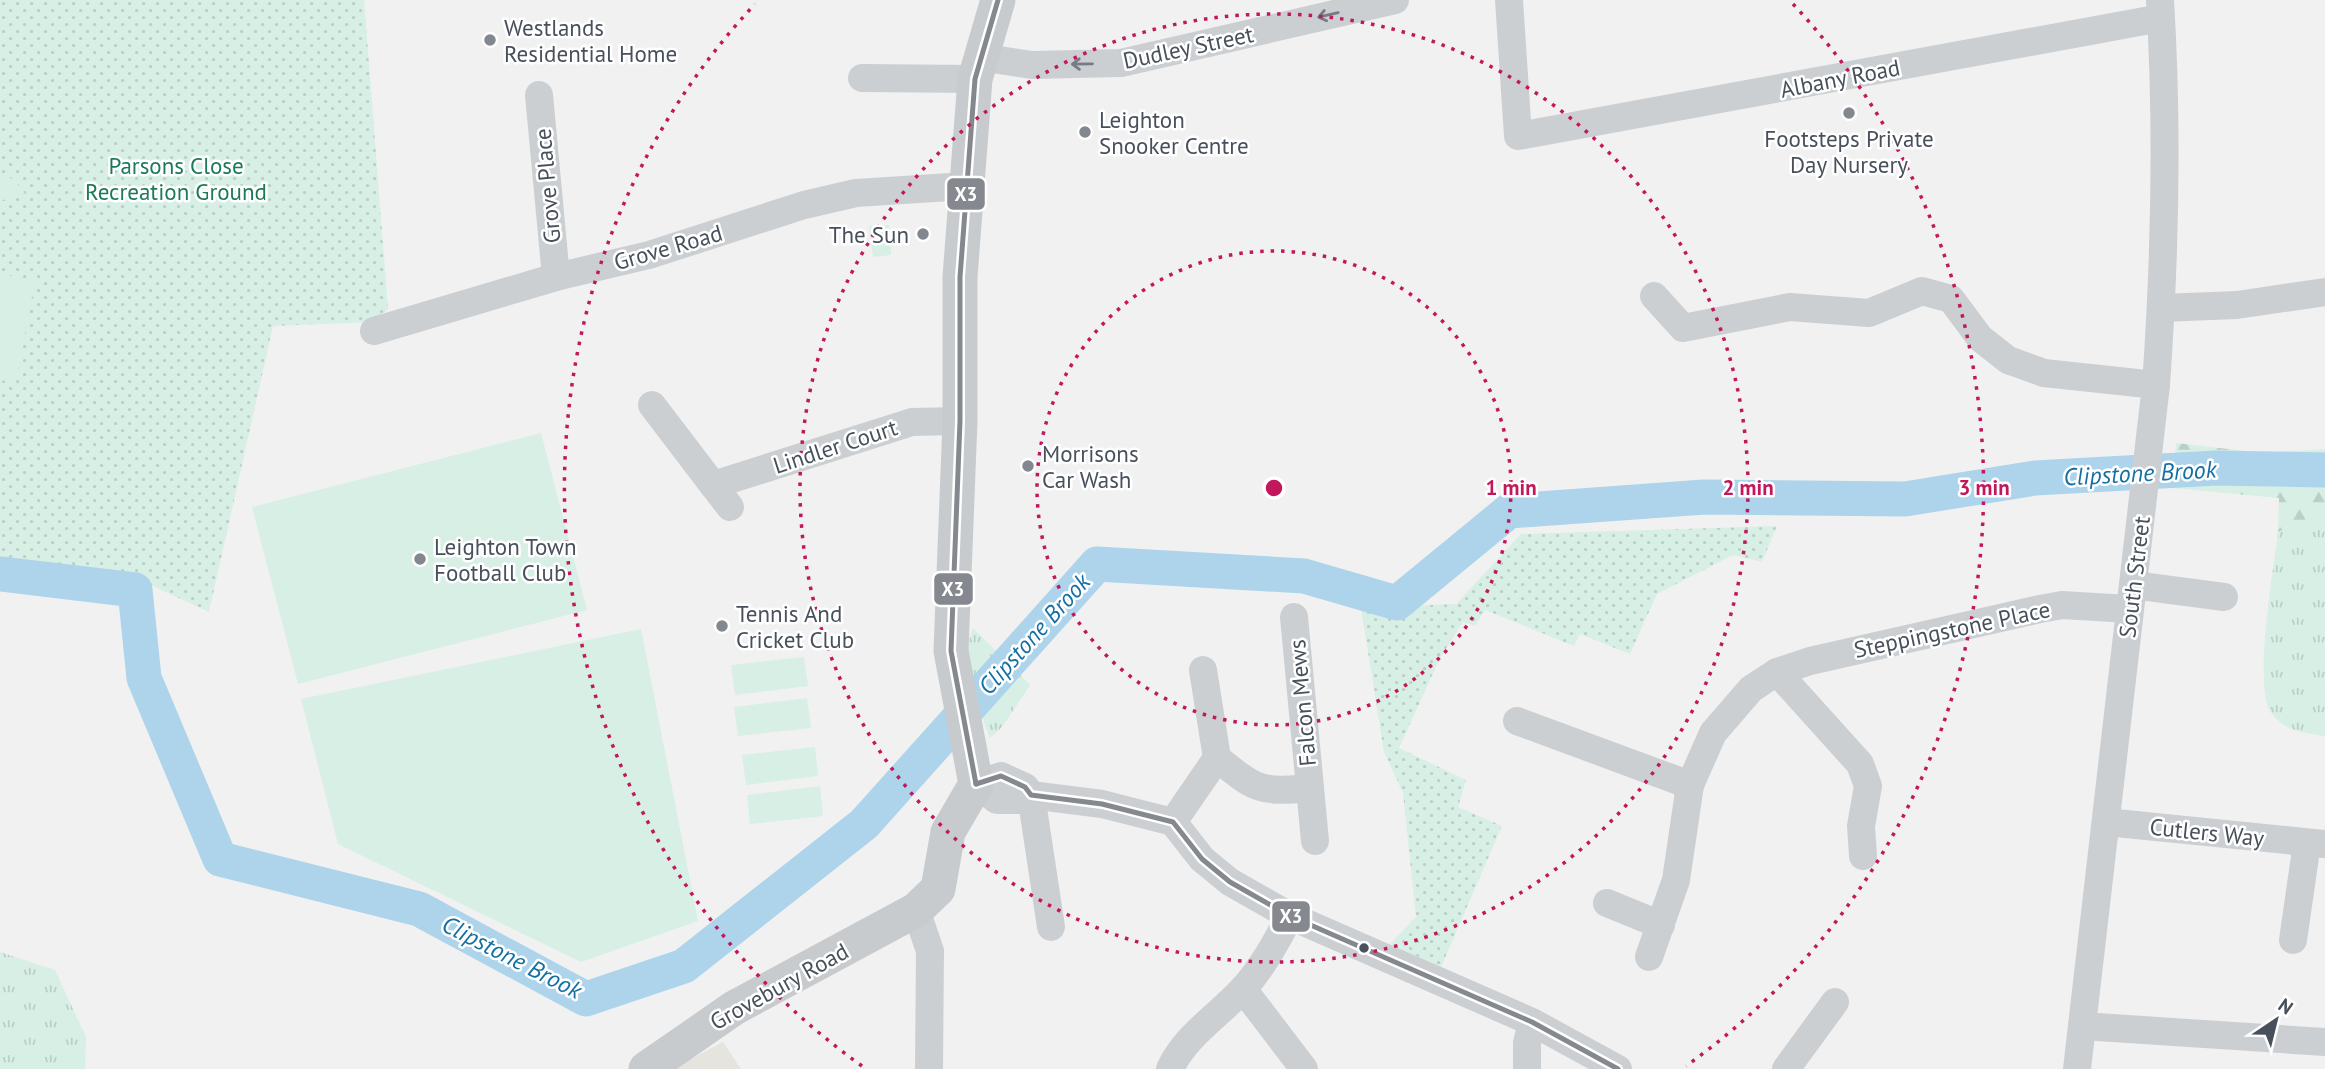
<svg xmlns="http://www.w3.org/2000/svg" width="2325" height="1069" font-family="'PT Sans',sans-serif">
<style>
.commercial{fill:#e5e4de}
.grass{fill:url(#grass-tufts)}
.forest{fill:url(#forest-firs)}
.park{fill:url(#park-dots)}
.garden{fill:#d7efe4}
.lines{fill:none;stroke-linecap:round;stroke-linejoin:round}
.river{stroke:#add4ea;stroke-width:35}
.minor{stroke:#cccfd2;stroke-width:28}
.major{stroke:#c8cbce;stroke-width:35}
.bus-1-casing{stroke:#fff;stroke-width:10}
.bus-1{stroke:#85898f;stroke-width:5}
.oneway{stroke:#767c85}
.ring{fill:none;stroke:#c2185b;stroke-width:3.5;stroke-dasharray:3.5 7}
.poi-dot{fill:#838890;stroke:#fff;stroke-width:2.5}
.bus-dot{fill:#48505c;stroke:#fff;stroke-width:2.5}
.labels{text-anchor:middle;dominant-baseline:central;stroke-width:5;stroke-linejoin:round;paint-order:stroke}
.poi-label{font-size:23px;fill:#48505c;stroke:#fff;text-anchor:start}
.street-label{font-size:23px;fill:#48505c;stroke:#fff}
.park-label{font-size:23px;fill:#1c7a5a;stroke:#fff}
.water-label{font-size:24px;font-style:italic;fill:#146fa3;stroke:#fff}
.centre{fill:#c2185b;stroke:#fff;stroke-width:3.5}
.ring-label{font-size:21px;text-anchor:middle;font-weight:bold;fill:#c2185b;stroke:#fff;stroke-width:5;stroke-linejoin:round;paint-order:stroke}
.line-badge{stroke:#fff;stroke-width:2.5}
.badge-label{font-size:19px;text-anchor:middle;font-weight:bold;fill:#fff}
</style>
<defs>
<pattern id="grass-tufts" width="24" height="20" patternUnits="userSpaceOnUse" patternTransform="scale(1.75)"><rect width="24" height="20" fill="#d7efe4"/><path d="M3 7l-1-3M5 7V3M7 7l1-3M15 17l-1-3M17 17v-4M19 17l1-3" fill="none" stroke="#bacfc6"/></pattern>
<pattern id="forest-firs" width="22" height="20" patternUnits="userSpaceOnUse" patternTransform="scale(1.75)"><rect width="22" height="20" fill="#d7efe4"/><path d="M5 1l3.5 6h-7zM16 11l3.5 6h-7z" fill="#bacfc6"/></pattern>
<pattern id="park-dots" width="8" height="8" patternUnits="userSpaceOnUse" patternTransform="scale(1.75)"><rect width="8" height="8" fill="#d7efe4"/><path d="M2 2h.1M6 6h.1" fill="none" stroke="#bacfc6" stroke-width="1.8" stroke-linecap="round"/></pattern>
</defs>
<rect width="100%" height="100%" fill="#f1f1f1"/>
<path class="commercial" d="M 723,1042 L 741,1069 L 672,1069 Z"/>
<g class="grass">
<path d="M 2325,511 L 2325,736 C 2304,732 2286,732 2272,714 C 2252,689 2274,567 2278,532 Z"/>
<path d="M 973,628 L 1030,685 L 1002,727 L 990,738 C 978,704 958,664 973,628 Z"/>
<path d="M 0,952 L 55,970 L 86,1037 L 85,1069 L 0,1069 Z"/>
</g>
<path class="forest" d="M 2176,443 L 2263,453 L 2325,449 L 2325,511 L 2278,532 L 2279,498 L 2173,488 Z"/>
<g class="park">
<path d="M 0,0 L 364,0 L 388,309 L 372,322 L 273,326 L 209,612 L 142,581 L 0,561 Z"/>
<path d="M 1777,526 L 1762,562 L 1733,555 L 1657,594 L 1630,654 L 1580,634 L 1574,646 L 1485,610 L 1475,626 L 1463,622 L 1440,658 L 1399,748 L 1466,780 L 1458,807 L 1502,826 L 1441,967 L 1390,944 L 1416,917 L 1403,793 L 1384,752 L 1361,608 L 1456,604 L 1521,534 Z"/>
</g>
<g class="garden">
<path d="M 2,175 L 13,179 L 25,193 L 0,201 Z"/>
<path d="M 889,225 L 891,255 L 873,257 L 869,226 Z"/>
<path d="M 0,274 L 35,280 L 16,383 L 0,380 Z"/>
<path d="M 541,433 L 587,610 L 298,684 L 252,507 Z"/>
<path d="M 641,629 L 698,921 L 581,962 L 338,844 L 301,699 Z"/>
<path d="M 804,657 L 808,686 L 735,695 L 731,665 Z"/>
<path d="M 2307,682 L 2325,685 L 2325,701 L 2304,697 Z"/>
<path d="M 807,698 L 811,728 L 738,736 L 734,707 Z"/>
<path d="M 815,747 L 818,776 L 746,785 L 742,755 Z"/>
<path d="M 820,786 L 823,816 L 750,824 L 747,795 Z"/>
</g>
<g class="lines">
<path class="river" d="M 0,574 L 135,590 L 144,678 L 220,859 L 419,909 L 586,999 L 684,966 L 864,824 L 1097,564 L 1304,576 L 1397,603 L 1509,511 L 1704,497 L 1905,499 L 2035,478 L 2216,468 L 2325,470"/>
<g class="minor">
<path d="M 1509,0 L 1518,136 L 2161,18"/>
<path d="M 979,57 L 1032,65 L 1121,63 L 1395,0"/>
<path d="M 862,78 L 975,79"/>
<path d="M 539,95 L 556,277"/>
<path d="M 1654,296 L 1683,328 L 1790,307 L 1869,313 L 1922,291 L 1951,299 L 1980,338 L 2008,360 L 2044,373 L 2156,385"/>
<path d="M 2161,308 L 2237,305 L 2325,292"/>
<path d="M 374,331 L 556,277 L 649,255 L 804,205 L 856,193 L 966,186"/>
<path d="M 652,405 L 713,485 L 912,422 L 960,421"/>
<path d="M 713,485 L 730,507"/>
<path d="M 2133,585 L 2224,597"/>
<path d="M 1294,617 L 1315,841"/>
<path d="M 1203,670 L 1217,758"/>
<path d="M 1777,672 L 1860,764 L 1868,786 L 1861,826 L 1863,856"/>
<path d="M 1517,721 L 1690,785"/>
<path d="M 976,784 L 997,800 L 1019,800 L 1031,795 L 1102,804 L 1173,822 L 1202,859 L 1230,882 L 1290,916 L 1532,1022 L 1618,1069"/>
<path d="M 976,784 L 1001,776 L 1025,787 L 1031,795 L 1051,927"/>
<path d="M 1173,822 L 1217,758 C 1255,789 1260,793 1310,788"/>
<path d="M 2106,822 L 2325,844"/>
<path d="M 1607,903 L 1661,925"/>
<path d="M 916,910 L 930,951 L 929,1069"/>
<path d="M 2293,940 L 2307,843"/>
<path d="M 1649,957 L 1676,880 L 1690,785 L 1713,733 L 1751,689 L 1777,672 L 1810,661 L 2040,609 L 2062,605 L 2129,609"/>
<path d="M 1243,989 L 1304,1069"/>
<path d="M 2082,1026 L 2325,1042"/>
<path d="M 1170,1069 C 1185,1036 1219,1015 1243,989 C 1263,967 1276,942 1290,916"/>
<path d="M 1527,1069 L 1527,1043 L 1532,1022"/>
<path d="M 1786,1069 L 1835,1002"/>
<path d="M 2077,1069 L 2156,385 C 2165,257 2168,128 2160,0"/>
</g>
<path class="major" d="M 646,1069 L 734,1008 L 916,910 L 938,889 L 948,832 L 976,784 L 951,651 L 960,421 L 960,277 L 975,79 L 998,0"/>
<g class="bus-1-casing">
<g id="bus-1">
<path d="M 976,784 L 951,651 L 960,421 L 960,277 L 975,79 L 998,0"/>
<path d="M 976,784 L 1001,776 L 1025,787 L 1031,795 L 1102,804 L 1173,822 L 1202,859 L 1230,882 L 1290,916 L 1532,1022 L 1618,1069"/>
</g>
</g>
<use href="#bus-1" class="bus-1"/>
</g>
<defs><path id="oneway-shaft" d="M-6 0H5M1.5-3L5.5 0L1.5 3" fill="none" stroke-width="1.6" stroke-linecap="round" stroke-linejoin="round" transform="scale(1.75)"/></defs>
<g class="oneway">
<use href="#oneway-shaft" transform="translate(1328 15) rotate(167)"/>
<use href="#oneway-shaft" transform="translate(1082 64) rotate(179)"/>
</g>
<g class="ring">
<circle cx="1274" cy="488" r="237"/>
<circle cx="1274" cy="488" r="474"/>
<path d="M862 1066A710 710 0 0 1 755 4M1793 4A710 710 0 0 1 1686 1066"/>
</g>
<g class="poi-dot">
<circle cx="490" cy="40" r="7"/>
<circle cx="1849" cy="113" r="7"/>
<circle cx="1085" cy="132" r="7"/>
<circle cx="923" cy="234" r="7"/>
<circle cx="1028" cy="466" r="7"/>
<circle cx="420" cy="559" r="7"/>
<circle cx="722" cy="626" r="7"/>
</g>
<circle class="bus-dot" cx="1364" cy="948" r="6"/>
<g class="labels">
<g class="poi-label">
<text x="504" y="27">Westlands<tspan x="504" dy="26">Residential Home</tspan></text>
<text x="1099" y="119">Leighton<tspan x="1099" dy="26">Snooker Centre</tspan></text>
<text x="1849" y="138" text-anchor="middle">Footsteps Private<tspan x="1849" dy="26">Day Nursery</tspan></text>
<text x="909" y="234" text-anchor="end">The Sun</text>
<text x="1042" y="453">Morrisons<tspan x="1042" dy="26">Car Wash</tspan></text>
<text x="434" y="546">Leighton Town<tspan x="434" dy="26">Football Club</tspan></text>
<text x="736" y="613">Tennis And<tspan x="736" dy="26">Cricket Club</tspan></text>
</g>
<g class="street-label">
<text transform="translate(1188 47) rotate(-12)">Dudley Street</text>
<text transform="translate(1840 78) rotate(-11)">Albany Road</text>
<text transform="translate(547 186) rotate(-95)">Grove Place</text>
<text transform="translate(668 247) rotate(-16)">Grove Road</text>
<text transform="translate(835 446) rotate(-18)">Lindler Court</text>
<text transform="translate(2134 577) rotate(-83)">South Street</text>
<text transform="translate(1952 629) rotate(-12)">Steppingstone Place</text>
<text transform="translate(1302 703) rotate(-95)">Falcon Mews</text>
<text transform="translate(2207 832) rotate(6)">Cutlers Way</text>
<text transform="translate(779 986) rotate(-29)">Grovebury Road</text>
</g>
<g class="park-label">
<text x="176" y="165">Parsons Close<tspan x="176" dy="26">Recreation Ground</tspan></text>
</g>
<g class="water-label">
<text transform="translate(2140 473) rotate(-3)">Clipstone Brook</text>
<text transform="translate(1034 634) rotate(-48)">Clipstone Brook</text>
<text transform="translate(512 957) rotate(27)">Clipstone Brook</text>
</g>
</g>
<circle cx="1274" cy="488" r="10" class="centre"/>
<g class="ring-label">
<text x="1511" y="495">1 min</text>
<text x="1748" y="495">2 min</text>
<text x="1984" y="495">3 min</text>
</g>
<g class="line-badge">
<rect x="946" y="177" width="40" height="34" rx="7" fill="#85898f"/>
<rect x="933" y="572" width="41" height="34" rx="7" fill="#85898f"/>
<rect x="1271" y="900" width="40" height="33" rx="7" fill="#85898f"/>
</g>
<g class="badge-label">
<text x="966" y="201">X3</text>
<text x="953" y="596">X3</text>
<text x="1291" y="923">X3</text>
</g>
<g transform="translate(2276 1020) rotate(35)" stroke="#ffffff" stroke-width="5" paint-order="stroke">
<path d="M0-5L12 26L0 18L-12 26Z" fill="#48505c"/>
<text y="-10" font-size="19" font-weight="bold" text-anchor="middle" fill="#48505c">N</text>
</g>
</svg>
